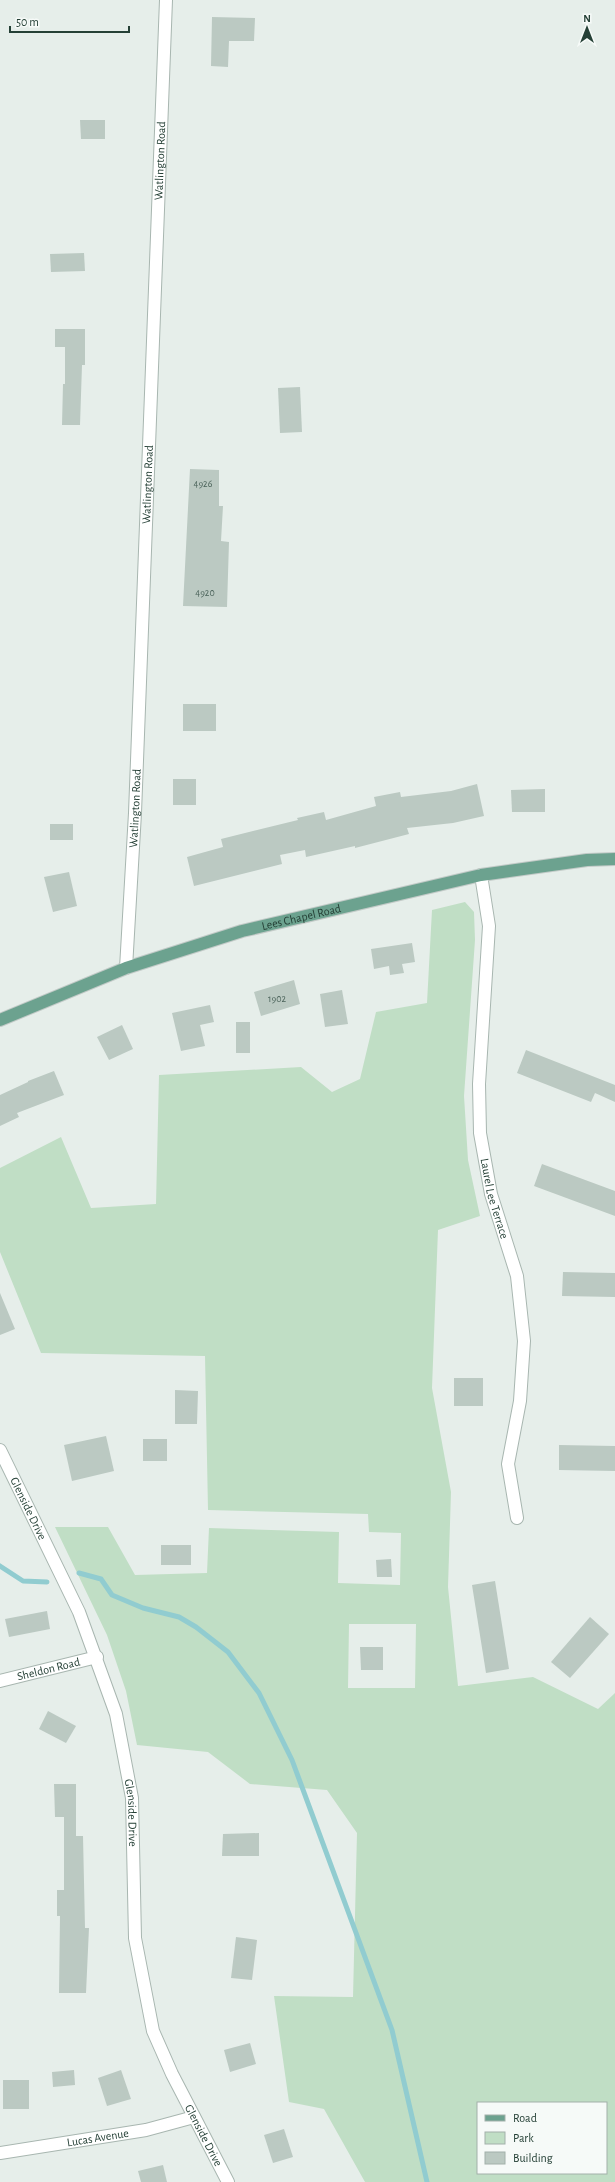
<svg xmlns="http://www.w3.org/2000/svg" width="615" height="2182" font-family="'Alegreya Sans',sans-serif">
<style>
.green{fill:#c0dec5;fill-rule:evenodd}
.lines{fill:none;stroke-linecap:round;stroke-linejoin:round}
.stream{stroke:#91ccd0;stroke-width:5}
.building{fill:#bbc9c2}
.minor-casing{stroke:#a8b6b0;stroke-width:14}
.major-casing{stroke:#c2cac7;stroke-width:14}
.minor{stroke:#fff;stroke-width:12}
.major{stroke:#6ca28f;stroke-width:12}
.labels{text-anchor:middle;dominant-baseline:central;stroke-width:3;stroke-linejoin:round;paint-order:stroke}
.number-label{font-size:10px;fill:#4a6259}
.street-label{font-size:12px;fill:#254036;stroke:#f6faf8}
</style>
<rect width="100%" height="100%" fill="#e6eeea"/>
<path class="green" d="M 465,902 L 474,912 L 475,940 L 464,1096 L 468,1160 L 480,1216 L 438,1230 L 432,1388 L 451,1492 L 448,1587 L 458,1686 L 533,1677 L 598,1709 L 615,1693 L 615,2182 L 365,2182 L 324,2109 L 289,2102 L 274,1996 L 353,1997 L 357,1833 L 327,1790 L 250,1784 L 208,1752 L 137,1745 L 126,1691 L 107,1635 L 55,1527 L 108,1527 L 135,1575 L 207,1573 L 209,1528 L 339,1532 L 338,1583 L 400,1585 L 401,1533 L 369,1532 L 368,1514 L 208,1510 L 205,1356 L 41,1353 L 0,1252 L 0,1168 L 61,1137 L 91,1208 L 156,1204 L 159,1075 L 301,1067 L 332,1092 L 360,1079 L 376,1012 L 427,1003 L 432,910 ZM 349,1624 L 416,1624 L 415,1688 L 348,1688 ZM 478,2103 L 606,2103 L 606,2173 L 478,2173 Z"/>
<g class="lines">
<g class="stream">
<path d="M 0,1566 L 23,1581 L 47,1582"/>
<path d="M 79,1573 L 101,1579 L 112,1595 L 143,1608 L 179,1617 L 196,1627 L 228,1652 L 259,1693 L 292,1760 L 392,2030 L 427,2182"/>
</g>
</g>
<g class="building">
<path d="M 212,17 L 255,18 L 254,41 L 229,41 L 228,67 L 211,66 Z"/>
<path d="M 80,120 L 105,120 L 105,139 L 81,139 Z"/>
<path d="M 84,253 L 85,271 L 51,272 L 50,254 Z"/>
<path d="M 55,329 L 85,329 L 85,365 L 82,365 L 80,425 L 62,425 L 63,384 L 65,384 L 65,347 L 55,347 Z"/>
<path d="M 300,387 L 302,432 L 280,433 L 278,388 Z"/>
<path d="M 190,469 L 219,470 L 219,506 L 223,506 L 221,541 L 229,542 L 227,607 L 183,606 Z"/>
<rect x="183" y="704" width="33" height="27"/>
<rect x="173" y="779" width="23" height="26"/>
<path d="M 477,784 L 484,816 L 453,823 L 407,828 L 409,834 L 355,848 L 355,846 L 306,857 L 305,850 L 280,855 L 282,864 L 194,886 L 187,857 L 223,847 L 221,839 L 298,820 L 297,818 L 324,812 L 326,820 L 376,806 L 374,797 L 400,792 L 401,797 L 451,791 Z"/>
<path d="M 545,789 L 545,812 L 512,812 L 511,790 Z"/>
<rect x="50" y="824" width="23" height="16"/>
<path d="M 69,872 L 77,906 L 53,912 L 44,877 Z"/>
<path d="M 412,943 L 415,962 L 402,964 L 404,973 L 390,975 L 389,966 L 374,969 L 371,949 Z"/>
<path d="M 294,980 L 300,1004 L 261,1016 L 254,992 Z"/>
<path d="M 342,990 L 348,1024 L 325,1027 L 320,994 Z"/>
<path d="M 210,1005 L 214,1022 L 200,1025 L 205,1046 L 181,1051 L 172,1013 Z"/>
<rect x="236" y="1022" width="14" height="31"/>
<path d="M 122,1025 L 133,1049 L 109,1060 L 97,1037 Z"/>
<path d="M 526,1050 L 615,1085 L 615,1102 L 595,1093 L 591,1102 L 517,1073 Z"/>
<path d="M 54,1071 L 64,1095 L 17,1113 L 19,1117 L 0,1126 L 0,1095 L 28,1082 L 28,1081 Z"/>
<path d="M 542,1164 L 615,1191 L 615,1216 L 534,1186 Z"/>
<path d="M 563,1272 L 615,1273 L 615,1297 L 562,1296 Z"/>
<path d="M 0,1293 L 15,1329 L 0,1335 Z"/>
<rect x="454" y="1378" width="29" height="28"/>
<path d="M 175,1390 L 198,1391 L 197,1424 L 175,1424 Z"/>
<path d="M 106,1436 L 114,1471 L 72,1481 L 64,1445 Z"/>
<rect x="143" y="1439" width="24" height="22"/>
<path d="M 559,1445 L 615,1446 L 615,1471 L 559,1470 Z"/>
<rect x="161" y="1545" width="30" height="20"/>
<path d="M 391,1559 L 392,1577 L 377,1577 L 376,1560 Z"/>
<path d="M 495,1581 L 509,1669 L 486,1673 L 472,1585 Z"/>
<path d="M 47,1611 L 50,1629 L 9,1637 L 5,1619 Z"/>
<path d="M 590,1617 L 609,1634 L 570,1678 L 551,1662 Z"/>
<path d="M 360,1647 L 383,1647 L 383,1670 L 361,1670 Z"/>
<path d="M 48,1711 L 76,1726 L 66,1743 L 39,1729 Z"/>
<path d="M 54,1784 L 76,1784 L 76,1836 L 83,1836 L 85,1928 L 89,1928 L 86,1993 L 59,1993 L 60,1916 L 57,1916 L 57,1890 L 64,1890 L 64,1817 L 55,1817 Z"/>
<path d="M 259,1833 L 259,1856 L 222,1856 L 223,1834 Z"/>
<path d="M 236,1937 L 257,1940 L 252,1980 L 231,1978 Z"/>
<path d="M 250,2043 L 256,2064 L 230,2072 L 224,2050 Z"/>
<path d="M 74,2070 L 75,2085 L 53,2087 L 52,2072 Z"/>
<path d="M 121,2070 L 131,2099 L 107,2106 L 98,2078 Z"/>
<rect x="3" y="2080" width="26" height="29"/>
<path d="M 284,2129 L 293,2157 L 273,2163 L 264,2135 Z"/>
<path d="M 163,2165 L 167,2182 L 141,2182 L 138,2171 Z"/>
</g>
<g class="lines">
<g class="minor-casing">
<g id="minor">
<path id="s1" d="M 481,875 L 489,926 L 479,1084 L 480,1133 L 491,1194 L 517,1276 L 524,1341 L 520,1401 L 508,1464 L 517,1518"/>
<path id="s2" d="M 126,968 L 135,813 L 166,0"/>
<path id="s3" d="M 0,1450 L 79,1612 L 116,1714 L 132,1798 L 135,1938 L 153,2031 L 172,2074 L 228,2182"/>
<path id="s4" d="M 0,1681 L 97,1657"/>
<path id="s5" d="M 0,2153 L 146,2130 L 194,2117"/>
</g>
</g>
<g class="major-casing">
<g id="major">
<path id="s6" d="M 0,1020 L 126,968 L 242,931 L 481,875 L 587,860 L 615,859"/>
</g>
</g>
<use href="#minor" class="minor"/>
<use href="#major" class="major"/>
</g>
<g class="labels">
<g class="number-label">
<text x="203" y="484">4926</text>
<text x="205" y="593">4920</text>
<text x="277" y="999">1902</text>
</g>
<g class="street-label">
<text stroke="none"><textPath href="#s2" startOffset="808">Watlington Road</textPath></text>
<text stroke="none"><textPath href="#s2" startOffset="484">Watlington Road</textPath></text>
<text stroke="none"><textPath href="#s2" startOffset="160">Watlington Road</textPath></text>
<text stroke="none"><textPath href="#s6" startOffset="319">Lees Chapel Road</textPath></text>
<text stroke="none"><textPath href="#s1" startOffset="326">Laurel Lee Terrace</textPath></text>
<text stroke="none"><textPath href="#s3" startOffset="65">Glenside Drive</textPath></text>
<text stroke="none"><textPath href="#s4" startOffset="50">Sheldon Road</textPath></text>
<text stroke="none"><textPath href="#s3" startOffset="389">Glenside Drive</textPath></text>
<text stroke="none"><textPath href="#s3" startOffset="725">Glenside Drive</textPath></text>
<text stroke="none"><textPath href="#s5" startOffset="99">Lucas Avenue</textPath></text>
</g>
</g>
<rect x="477" y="2102" width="130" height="72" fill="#f6faf8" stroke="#a2b0aa"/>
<rect x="485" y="2115" width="20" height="6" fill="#6ca28f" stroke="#a2b0aa"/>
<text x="513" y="2122" font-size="12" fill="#254036">Road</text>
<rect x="485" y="2132" width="20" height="12" fill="#c0dec5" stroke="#a2b0aa"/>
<text x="513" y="2142" font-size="12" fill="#254036">Park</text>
<rect x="485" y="2152" width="20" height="12" fill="#bbc9c2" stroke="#a2b0aa"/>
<text x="513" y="2162" font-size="12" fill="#254036">Building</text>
<g transform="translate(587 28)" stroke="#f6faf8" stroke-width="3" paint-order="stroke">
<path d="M0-3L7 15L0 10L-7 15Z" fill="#254036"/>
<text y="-6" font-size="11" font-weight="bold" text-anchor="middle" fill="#254036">N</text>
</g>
<path d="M10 26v6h119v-6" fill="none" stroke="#254036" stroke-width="2"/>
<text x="16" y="26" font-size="12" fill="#254036" stroke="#f6faf8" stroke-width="3" paint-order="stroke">50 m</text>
</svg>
